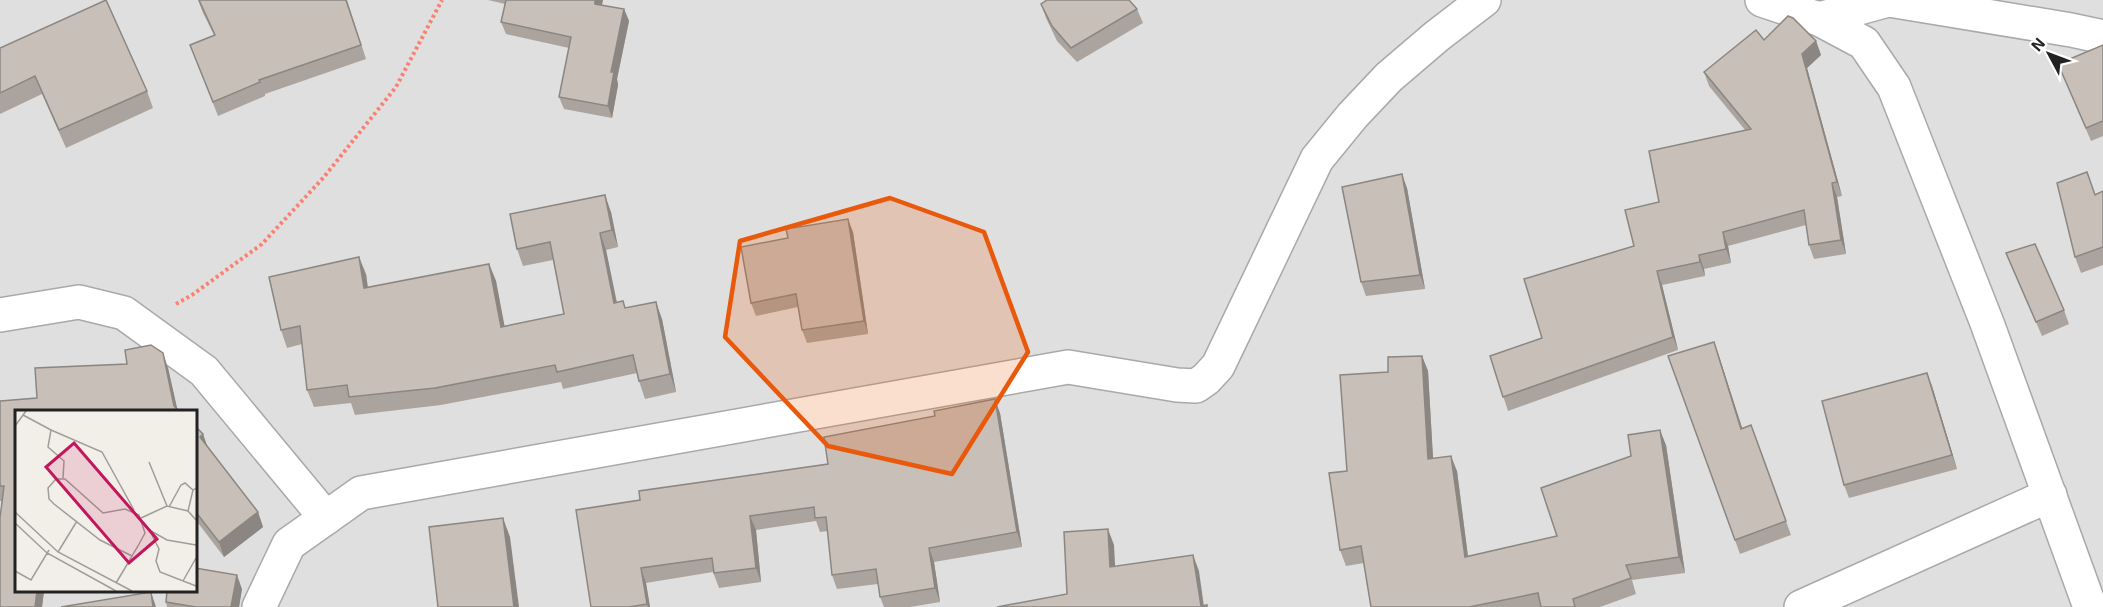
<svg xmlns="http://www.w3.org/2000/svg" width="2103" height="607" font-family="'Exo 2',sans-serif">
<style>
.residential{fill:#e0dfdf;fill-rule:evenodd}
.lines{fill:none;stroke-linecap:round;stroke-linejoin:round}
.minor-casing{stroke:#a9a9a9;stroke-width:36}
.path{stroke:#fa8072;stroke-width:4;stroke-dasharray:3 3;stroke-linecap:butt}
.minor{stroke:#fff;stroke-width:33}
.wall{fill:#aba49e}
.shaded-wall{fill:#8b8681}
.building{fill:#c7bfb8;stroke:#8b8681;stroke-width:1.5}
.marked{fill:#e8590c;fill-opacity:0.2;stroke:#e8590c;stroke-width:4.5;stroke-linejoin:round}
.inset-road{fill:none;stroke:#9f9d99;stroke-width:1.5}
.view{fill:#c2185b;fill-opacity:0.15;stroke:#c2185b;stroke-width:3}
.inset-edge{fill:none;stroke:#222;stroke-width:3}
</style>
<rect width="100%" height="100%" fill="#f2efe9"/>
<path class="residential" d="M 0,0 L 2103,0 L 2103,607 L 0,607 ZM 16,412 L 195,412 L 195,590 L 16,590 Z"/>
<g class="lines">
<g class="minor-casing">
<g id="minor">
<path d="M 1762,0 L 1819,19 L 1864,43 L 1894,87 L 1987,323 L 2090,607"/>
<path d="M 1889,0 L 2071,30 L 2103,37"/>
<path d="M 1819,19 L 1888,0"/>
<path d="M 0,315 L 79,302 L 124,313 L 204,371 L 326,518"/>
<path d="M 259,607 L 289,544 L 361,493 L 1068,367 L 1177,385 L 1196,386 L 1206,379 L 1218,366 L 1317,159 L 1353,115 L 1389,77 L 1437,36 L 1484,0"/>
<path d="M 1801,607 L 2050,495"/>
</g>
</g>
<path class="path" d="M 176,304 L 192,295 L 262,244 L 324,177 L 396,87 L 442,0"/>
<use href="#minor" class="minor"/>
</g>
<g class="wall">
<path d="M 198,0 L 347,0 L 366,59 L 265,94 L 265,96 L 218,116 L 190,45 L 214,35 L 203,13 Z"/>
<path d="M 488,0 L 603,0 L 602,5 L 624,9 L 629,21 L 617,79 L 618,85 L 612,118 L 564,109 L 559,97 L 569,48 L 506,34 L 501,22 L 505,4 Z"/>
<path d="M 1041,4 L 1137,9 L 1143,23 L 1077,62 L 1057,41 L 1046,18 Z"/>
<path d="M 1764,40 L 1816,41 L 1821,55 L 1807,68 L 1842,196 L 1837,197 L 1846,254 L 1814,259 L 1809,245 L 1806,225 L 1728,246 L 1731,263 L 1704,269 L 1705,276 L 1662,285 L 1678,350 L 1508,411 L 1490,356 L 1542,338 L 1634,246 L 1659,202 L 1745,130 L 1709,86 L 1704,72 Z"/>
<path d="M 2103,45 L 2103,136 L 2091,141 L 2058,64 Z"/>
<path d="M 0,48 L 147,91 L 153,108 L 66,148 L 42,94 L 0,114 Z"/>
<path d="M 1407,188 L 1425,289 L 1366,296 L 1361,282 Z"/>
<path d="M 2103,191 L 2103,265 L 2081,273 L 2075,257 L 2095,194 Z"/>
<path d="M 611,212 L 618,247 L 606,250 L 617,302 L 625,308 L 662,319 L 676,392 L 645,399 L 639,381 L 637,373 L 563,389 L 561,382 L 441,405 L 355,415 L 351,403 L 314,407 L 307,390 L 302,344 L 287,348 L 281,330 L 366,274 L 368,288 L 489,264 L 496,281 L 504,326 L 564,314 L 553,260 L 523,266 L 517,249 Z"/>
<path d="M 853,232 L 868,334 L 807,343 L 802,330 L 798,307 L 756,316 L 751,303 Z"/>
<path d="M 2006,253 L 2064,310 L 2069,324 L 2042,336 L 2012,267 Z"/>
<path d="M 1714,342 L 1742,428 L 1751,425 L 1791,535 L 1740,554 L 1668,356 Z"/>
<path d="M 1422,356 L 1428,371 L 1433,458 L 1457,471 L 1468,556 L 1557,536 L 1666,445 L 1685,573 L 1632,580 L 1636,594 L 1600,607 L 1371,607 L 1364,563 L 1346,566 L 1340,550 L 1347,471 L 1388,372 Z"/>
<path d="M 127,364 L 168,368 L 177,409 L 16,412 L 44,591 L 42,607 L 0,607 L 2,501 L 0,501 L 0,401 L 37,398 Z"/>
<path d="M 1932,386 L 1957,469 L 1849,498 L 1844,485 Z"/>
<path d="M 1000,413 L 1022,547 L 934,562 L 940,602 L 910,607 L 884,607 L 880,597 L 878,584 L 837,589 L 832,575 L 828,531 L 820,532 L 816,521 L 756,530 L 761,582 L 719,588 L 713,572 L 646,583 L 650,607 L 591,607 L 640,500 L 828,464 Z"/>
<path d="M 195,426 L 203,434 L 208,448 L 258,512 L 263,527 L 224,557 L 195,519 Z"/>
<path d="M 242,589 L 239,607 L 167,607 L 166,602 Z"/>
</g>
<g class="shaded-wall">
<path d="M 595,0 L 603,0 L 599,16 L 595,4 Z"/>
<path d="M 624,9 L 629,21 L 617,79 L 618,85 L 612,118 L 608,106 L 611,72 Z"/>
<path d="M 1816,41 L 1821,55 L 1807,68 L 1842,196 L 1837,182 L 1802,54 Z"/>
<path d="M 1402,174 L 1407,188 L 1425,289 L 1420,275 Z"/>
<path d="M 1832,183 L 1837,197 L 1846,254 L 1841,240 Z"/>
<path d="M 605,195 L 611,212 L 618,247 L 612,230 Z"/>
<path d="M 848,219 L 853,232 L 868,334 L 864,321 Z"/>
<path d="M 1723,232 L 1728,246 L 1731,263 L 1726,249 Z"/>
<path d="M 600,233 L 606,250 L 620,320 L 614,303 Z"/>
<path d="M 1699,255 L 1704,269 L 1705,276 L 1700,262 Z"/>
<path d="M 359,257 L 366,274 L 370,306 L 364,288 Z"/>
<path d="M 489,264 L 496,281 L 508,344 L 501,327 Z"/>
<path d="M 1657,271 L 1662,285 L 1678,350 L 1673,337 Z"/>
<path d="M 656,302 L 662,319 L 676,392 L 670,374 Z"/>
<path d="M 1714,342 L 1719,356 L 1747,443 L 1741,429 Z"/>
<path d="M 163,353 L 168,368 L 178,412 L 174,406 Z"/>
<path d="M 1422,356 L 1428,371 L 1434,475 L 1428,459 Z"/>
<path d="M 1927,373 L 1932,386 L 1957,469 L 1952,455 Z"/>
<path d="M 995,399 L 1000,413 L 1022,547 L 1017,532 Z"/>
<path d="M 1660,430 L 1666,445 L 1685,573 L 1679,557 Z"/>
<path d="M 203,434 L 208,449 L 200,437 Z"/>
<path d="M 1451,456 L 1457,471 L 1470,573 L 1465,557 Z"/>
<path d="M 258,512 L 263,527 L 224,557 L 219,542 Z"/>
<path d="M 750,516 L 756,530 L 761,582 L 756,568 Z"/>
<path d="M 503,518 L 510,537 L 519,607 L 514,607 Z"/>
<path d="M 1108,529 L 1114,545 L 1116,584 L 1110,567 Z"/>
<path d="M 929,548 L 934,562 L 940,602 L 935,588 Z"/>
<path d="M 1193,555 L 1199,571 L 1204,607 L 1201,607 Z"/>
<path d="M 641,568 L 646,583 L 650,607 L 648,607 L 647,604 Z"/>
<path d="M 237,575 L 242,589 L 239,607 L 231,607 Z"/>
<path d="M 37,591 L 44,591 L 42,607 L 35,607 Z"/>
<path d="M 151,592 L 156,607 L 153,607 Z"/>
</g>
<g class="building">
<path d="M 106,0 L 147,91 L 59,130 L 35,76 L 0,93 L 0,48 Z"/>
<path d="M 199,0 L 346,0 L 361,45 L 259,80 L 260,82 L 213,102 L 190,45 L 215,35 Z"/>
<path d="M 506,0 L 595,0 L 595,4 L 624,9 L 611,72 L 614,72 L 608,106 L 559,97 L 571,37 L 501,22 Z"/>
<path d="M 1047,0 L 1129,0 L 1137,9 L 1071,48 L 1052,26 L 1041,4 Z"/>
<path d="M 1788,16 L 1793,18 L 1816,41 L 1802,54 L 1837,182 L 1832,183 L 1841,240 L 1809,245 L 1804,210 L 1723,232 L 1726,249 L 1699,255 L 1700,262 L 1657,271 L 1673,337 L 1503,397 L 1490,356 L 1542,338 L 1524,279 L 1634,246 L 1625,210 L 1659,202 L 1649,151 L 1751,129 L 1704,72 L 1756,30 L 1764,40 Z"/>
<path d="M 2103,45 L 2103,121 L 2086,128 L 2058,64 Z"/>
<path d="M 2087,172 L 2095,195 L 2103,191 L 2103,247 L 2075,257 L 2057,183 Z"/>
<path d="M 1402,174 L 1420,275 L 1361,282 L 1342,187 Z"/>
<path d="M 605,195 L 612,230 L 600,233 L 614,303 L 623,301 L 625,308 L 656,302 L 670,374 L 639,381 L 633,355 L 557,372 L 555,365 L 435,388 L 349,397 L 347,385 L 307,390 L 300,326 L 281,330 L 269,277 L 359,257 L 364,288 L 489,264 L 501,327 L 564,314 L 550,242 L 517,249 L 510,214 Z"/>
<path d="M 848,219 L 864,321 L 802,330 L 796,294 L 751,303 L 741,247 L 788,238 L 786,229 Z"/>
<path d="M 2035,244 L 2064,310 L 2036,322 L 2006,253 Z"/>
<path d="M 1714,342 L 1741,429 L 1751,425 L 1786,521 L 1735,540 L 1668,356 Z"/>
<path d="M 151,345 L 163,353 L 174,406 L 180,412 L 16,412 L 16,591 L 37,591 L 35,607 L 0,607 L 0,518 L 4,486 L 0,486 L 0,401 L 37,398 L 35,368 L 127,364 L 125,350 Z"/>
<path d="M 1422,356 L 1428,459 L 1451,456 L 1465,557 L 1557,536 L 1541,488 L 1631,456 L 1628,435 L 1660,430 L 1679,557 L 1626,565 L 1631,578 L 1573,599 L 1575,607 L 1541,607 L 1538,593 L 1469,607 L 1371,607 L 1361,546 L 1340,550 L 1329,473 L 1347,471 L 1340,375 L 1388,372 L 1388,357 Z"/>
<path d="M 1927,373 L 1952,455 L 1844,485 L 1822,401 Z"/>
<path d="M 995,399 L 1017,532 L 929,548 L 935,588 L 880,597 L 876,569 L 832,575 L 826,517 L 815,518 L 814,507 L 750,516 L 756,568 L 714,573 L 712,558 L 641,568 L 647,604 L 629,607 L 591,607 L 576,510 L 640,500 L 639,491 L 828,464 L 824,437 L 935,416 L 934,411 Z"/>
<path d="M 195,426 L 203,434 L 200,437 L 258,512 L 219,542 L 195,511 Z"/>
<path d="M 503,518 L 514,607 L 438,607 L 429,527 Z"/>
<path d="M 1108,529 L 1110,567 L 1193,555 L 1201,606 L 1207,605 L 1207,607 L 997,607 L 1067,594 L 1064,532 Z"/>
<path d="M 195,568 L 237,575 L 231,607 L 196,607 L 166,602 L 167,591 L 195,591 Z"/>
<path d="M 151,592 L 153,607 L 61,607 Z"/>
</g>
<path class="marked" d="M 890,198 L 984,232 L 1028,352 L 952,474 L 828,446 L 725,337 L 740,241 Z"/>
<g transform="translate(15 410)">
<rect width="182" height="182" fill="#f2efe9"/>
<path class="inset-road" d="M 8,5 L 36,20 L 33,37 L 49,51 L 48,68M 0,16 L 11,1M 36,20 L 87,42 L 119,100M 134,52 L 152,96M 154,97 L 166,75 L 170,73 L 178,80 L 181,78M 173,101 L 178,80M 0,102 L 43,142 L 117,181M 126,108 L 152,96 L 173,101 L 181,110M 0,113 L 32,143 L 101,181M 134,119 L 144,139 L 141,151 L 145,162 L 181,176M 136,121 L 152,130 L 181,135M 43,142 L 62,111M 0,161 L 16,170 L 34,140M 168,171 L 181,148M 101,173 L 113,153 L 117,146 L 123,136 L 130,123 L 124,105 L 110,99 L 88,103 L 50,69 L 41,69 L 33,78 L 34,89 L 39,94 L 85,130 L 117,146"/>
<path class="view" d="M 59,33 L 142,129 L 114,153 L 31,57 Z"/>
<rect width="182" height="182" class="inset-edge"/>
</g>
<g transform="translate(2049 54) rotate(311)" stroke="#ffffff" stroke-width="4.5" paint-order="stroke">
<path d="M0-4.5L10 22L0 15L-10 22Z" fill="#222222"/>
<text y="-9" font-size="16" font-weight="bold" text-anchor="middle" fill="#222222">N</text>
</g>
</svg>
